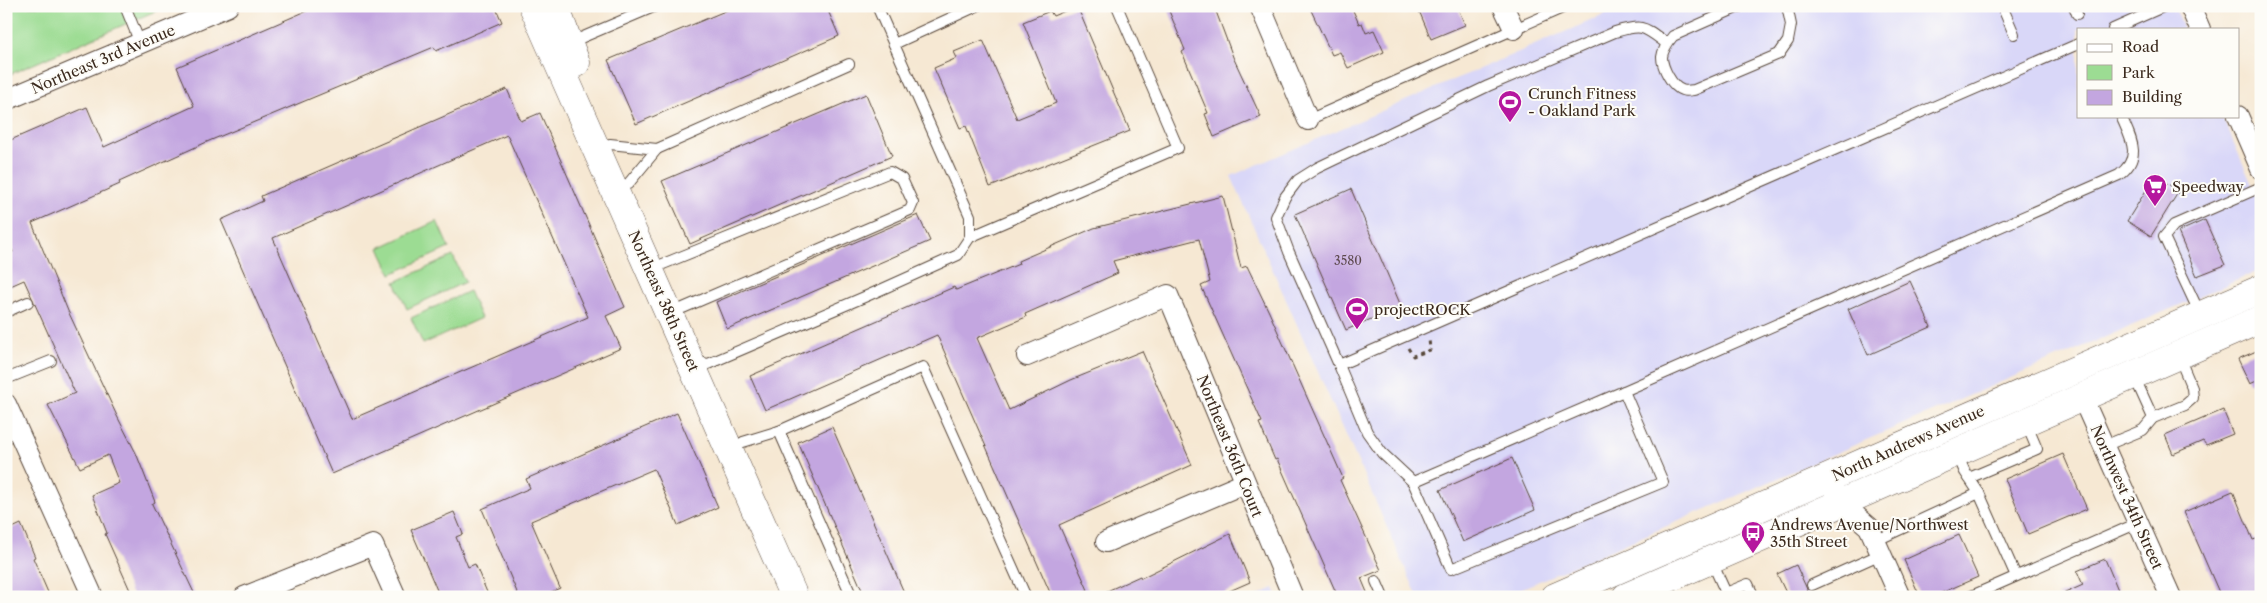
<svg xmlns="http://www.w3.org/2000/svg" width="2267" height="603" font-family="'Libre Caslon Text',serif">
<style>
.built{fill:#d9d7f8}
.green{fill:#9cdc93;stroke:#6c8358}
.building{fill:#c3a6e0;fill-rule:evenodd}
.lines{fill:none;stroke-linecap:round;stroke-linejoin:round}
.lane-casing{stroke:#574639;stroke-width:12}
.street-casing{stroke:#574639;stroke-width:22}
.secondary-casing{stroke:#574639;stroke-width:29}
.path{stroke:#574639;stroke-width:3;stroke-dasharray:4 4;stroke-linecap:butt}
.lane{stroke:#fff;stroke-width:10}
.street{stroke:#fff;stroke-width:20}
.secondary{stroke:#fff;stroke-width:28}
.labels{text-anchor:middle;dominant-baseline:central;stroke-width:4;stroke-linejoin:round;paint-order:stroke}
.number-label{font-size:12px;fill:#5d494e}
.street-label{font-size:15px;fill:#3b2a1e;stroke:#fdfcf7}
.poi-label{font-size:15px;fill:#3b2a1e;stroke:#fdfcf7;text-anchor:start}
</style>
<rect width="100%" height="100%" fill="#fdfcf7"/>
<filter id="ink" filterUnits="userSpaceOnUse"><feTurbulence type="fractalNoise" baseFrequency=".02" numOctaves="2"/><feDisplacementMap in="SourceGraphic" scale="10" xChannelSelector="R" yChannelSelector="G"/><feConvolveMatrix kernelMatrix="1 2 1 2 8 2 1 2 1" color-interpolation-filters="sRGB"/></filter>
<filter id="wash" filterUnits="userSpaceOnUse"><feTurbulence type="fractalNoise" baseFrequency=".0096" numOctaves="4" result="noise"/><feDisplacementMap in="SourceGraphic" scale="20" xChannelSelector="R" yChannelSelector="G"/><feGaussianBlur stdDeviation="1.12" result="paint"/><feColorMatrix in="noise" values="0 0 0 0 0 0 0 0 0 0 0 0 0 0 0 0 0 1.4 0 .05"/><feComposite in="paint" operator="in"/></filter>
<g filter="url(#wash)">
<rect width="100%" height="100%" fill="#f6e8d3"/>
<g class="built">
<path d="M 1625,6 L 2174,6 L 2184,29 L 2078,29 L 2078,116 L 2222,116 L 2261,205 L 2261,270 L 1502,597 L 1418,597 L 1231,176 Z"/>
<path d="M 1274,588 L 1278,597 L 1254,597 Z"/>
</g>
<g class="green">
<path d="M 6,6 L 167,6 L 6,76 Z"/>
<path d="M 437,221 L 449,248 L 391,274 L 379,248 Z"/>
<path d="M 453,256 L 465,282 L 407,309 L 395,282 Z"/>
<path d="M 469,291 L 481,318 L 423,344 L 411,318 Z"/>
</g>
<g id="blocks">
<g class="building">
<path d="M 318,6 L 495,6 L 502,22 L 436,51 L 434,47 L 209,141 L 119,182 L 120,184 L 32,223 L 68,311 L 117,416 L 136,453 L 155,502 L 152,504 L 196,597 L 133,597 L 105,534 L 107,533 L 92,495 L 119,483 L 108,455 L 80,468 L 48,405 L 75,393 L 24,280 L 6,288 L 6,255 L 13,252 L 6,236 L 6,142 L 87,107 L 104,147 L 194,106 L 177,67 Z"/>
<path d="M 737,6 L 826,6 L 839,36 L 636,124 L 608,60 Z"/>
<path d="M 1077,6 L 1130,131 L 990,187 L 966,126 L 960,128 L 934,68 L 957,58 L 954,52 L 983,40 L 1017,119 L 1056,103 L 1023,22 L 1050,11 L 1053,16 Z"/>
<path d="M 1167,6 L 1214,6 L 1233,57 L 1261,117 L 1214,137 L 1205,114 L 1208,113 L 1182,52 L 1185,50 Z"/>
<path d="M 1309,6 L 1351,6 L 1359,24 L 1362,23 L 1366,33 L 1374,30 L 1384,52 L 1348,68 L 1340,52 L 1332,55 Z"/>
<path d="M 1417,6 L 1457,6 L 1465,25 L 1431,39 Z"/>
<path d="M 507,89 L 521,121 L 540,113 L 625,307 L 606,316 L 621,348 L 332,474 L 221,220 L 263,201 L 261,196 ZM 507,135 L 588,317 L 352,419 L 273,238 Z"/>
<path d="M 866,94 L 892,156 L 690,244 L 662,181 Z"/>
<path d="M 2155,176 L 2179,191 L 2151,236 L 2127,221 Z"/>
<path d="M 1351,189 L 1401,306 L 1346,330 L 1295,214 Z"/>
<path d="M 1223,196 L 1241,268 L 1247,266 L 1269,312 L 1343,478 L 1340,480 L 1381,570 L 1361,578 L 1369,597 L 1338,597 L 1277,459 L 1275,460 L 1259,423 L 1262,422 L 1201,286 L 1210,282 L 1199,239 L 1113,261 L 1118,273 L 1025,314 L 1026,317 L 977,338 L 1009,410 L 1071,380 L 1142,351 L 1192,465 L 1059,525 L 1088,590 L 1073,597 L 1052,597 L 937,335 L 765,410 L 750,376 L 954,287 L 956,290 L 1019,264 L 1018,261 L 1094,228 Z"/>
<path d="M 918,215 L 930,241 L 727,329 L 716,302 Z"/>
<path d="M 2205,220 L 2225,265 L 2197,276 L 2178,232 Z"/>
<path d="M 1910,281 L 1931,327 L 1868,355 L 1848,309 Z"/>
<path d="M 2261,349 L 2261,379 L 2250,384 L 2238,359 Z"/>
<path d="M 2223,410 L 2233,434 L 2206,445 L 2203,441 L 2173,454 L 2165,435 Z"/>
<path d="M 677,413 L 718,507 L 678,525 L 654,469 L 531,521 L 560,588 L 540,597 L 519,597 L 482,509 L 530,488 L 526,479 Z"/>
<path d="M 832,427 L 906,597 L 865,597 L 798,442 Z"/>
<path d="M 2063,454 L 2087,509 L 2028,534 L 2005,479 Z"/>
<path d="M 1512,458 L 1535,510 L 1463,542 L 1440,490 Z"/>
<path d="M 2233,491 L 2253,540 L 2256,539 L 2261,551 L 2261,597 L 2221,597 L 2184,512 Z"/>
<path d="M 454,512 L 463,534 L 456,537 L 468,567 L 475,564 L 489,597 L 440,597 L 411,530 Z"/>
<path d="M 21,524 L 35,557 L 33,558 L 50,597 L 6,597 L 6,531 Z"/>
<path d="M 1230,534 L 1250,582 L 1216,597 L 1094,597 L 1140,576 L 1141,578 Z"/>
<path d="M 1959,535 L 1978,577 L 1932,597 L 1920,597 L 1904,560 Z"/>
<path d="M 2105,559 L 2121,597 L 2056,597 L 2083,585 L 2077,571 Z"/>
<path d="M 1796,565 L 1806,587 L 1810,597 L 1788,597 L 1777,574 Z"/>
</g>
</g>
</g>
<g filter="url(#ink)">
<use href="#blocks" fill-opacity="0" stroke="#574639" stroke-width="1"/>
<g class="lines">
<g class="lane-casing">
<g id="lane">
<path d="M 125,6 L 140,43"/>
<path d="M 1741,6 L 1673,36 C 1668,42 1663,49 1662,57 C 1662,67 1672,87 1682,90 C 1686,92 1690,90 1694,90 L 1779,54 L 1788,41 L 1791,25 L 1787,6"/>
<path d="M 2002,6 L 2014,34"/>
<path d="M 2074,6 L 2077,14"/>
<path d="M 2113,29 L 2165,6"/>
<path d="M 569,43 L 656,6"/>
<path d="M 894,44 L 977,6"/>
<path d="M 2078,44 L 1339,365 L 1367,432 L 1382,453 L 1413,482 L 1451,569 L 1663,482 L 1624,391 L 2119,175 C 2143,157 2131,139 2121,116"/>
<path d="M 1308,120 L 1567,6"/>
<path d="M 610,144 L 657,149 L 628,184"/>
<path d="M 657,149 L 849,64"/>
<path d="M 970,237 L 1178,148 L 1117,6"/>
<path d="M 663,264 L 890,172 L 902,179 L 913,203 L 910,210 L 683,308"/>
<path d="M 6,312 L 28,302"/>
<path d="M 2200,314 L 2164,237 L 2174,225 L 2261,187"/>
<path d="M 692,360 L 708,364 L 869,295 L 958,255 L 970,237 L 970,216 L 877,6"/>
<path d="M 1339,365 L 1289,252 L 1276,217 L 1285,197 L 1298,180 L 1317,168 L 1488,86 L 1615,32 C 1643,24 1643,26 1666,43"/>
<path d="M 2134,376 L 2153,418"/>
<path d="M 6,379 L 51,361"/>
<path d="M 779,431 L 852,597"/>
<path d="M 743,442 L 779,431 L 923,367 L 1026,597"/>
<path d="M 2104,446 L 2143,430 L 2153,418 L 2185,405 L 2193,398 L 2192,388 L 2179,357"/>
<path d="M 1956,452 L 1965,472 L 1979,493 L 2016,576"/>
<path d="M 1969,478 L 2037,449 L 2026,423"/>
<path d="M 1413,482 L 1624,391"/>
<path d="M 1875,541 L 1979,493"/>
<path d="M 1711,560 L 1726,593 L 1748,584 L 1754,597"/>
<path d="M 1376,581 L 1383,597"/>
<path d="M 1812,585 L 1881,554"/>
<path d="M 1969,597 L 2138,523"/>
</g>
</g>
<g class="street-casing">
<g id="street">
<path d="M 1260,6 L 1308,120"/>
<path d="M 1503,6 L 1514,29"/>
<path d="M 2190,6 L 2200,29"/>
<path d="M 6,100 L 228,6"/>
<path d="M 2238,116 L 2261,169"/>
<path d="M 1027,356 L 1168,295 L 1293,597"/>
<path d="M 2082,397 L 2171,597"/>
<path d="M 6,404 L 93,597"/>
<path d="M 1828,478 L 1840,502 L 1869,527 L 1900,597"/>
<path d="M 1106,542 L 1245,483"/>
<path d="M 244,597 L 373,545 L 396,597"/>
</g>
</g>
<g class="secondary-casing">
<g id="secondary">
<path d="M 533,6 L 794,597"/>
<path d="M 555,6 L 576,63"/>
<path d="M 1555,597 L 2261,289"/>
<path d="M 1626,597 L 2261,319"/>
</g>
</g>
<path class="path" d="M 1408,348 L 1413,356 L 1430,350 L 1429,339"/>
<use href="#lane" class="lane"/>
<use href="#street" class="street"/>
<use href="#secondary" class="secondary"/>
</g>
</g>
<defs>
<g id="stadium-pin" transform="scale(1.25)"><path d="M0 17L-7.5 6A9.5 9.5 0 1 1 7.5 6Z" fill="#b5179e" stroke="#fdfcf7"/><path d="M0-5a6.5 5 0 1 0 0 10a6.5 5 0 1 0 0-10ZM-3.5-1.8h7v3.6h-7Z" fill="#fff"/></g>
<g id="supermarket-pin" transform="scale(1.25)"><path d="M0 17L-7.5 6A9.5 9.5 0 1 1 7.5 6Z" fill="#b5179e" stroke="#fdfcf7"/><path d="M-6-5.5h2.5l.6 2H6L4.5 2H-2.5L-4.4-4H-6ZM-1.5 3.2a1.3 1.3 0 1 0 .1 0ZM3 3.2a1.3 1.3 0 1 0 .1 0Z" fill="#fff"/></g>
<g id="bus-pin" transform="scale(1.25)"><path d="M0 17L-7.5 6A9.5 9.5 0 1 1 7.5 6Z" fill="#b5179e" stroke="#fdfcf7"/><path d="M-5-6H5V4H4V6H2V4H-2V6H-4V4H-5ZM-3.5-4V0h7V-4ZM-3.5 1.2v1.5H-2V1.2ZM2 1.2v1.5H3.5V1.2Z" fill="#fff"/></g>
</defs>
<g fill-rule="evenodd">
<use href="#stadium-pin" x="1510" y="102"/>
<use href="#supermarket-pin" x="2155" y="186"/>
<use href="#stadium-pin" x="1357" y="309"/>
<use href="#bus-pin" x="1753" y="533"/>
</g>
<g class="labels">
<g class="number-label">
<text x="1348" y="260">3580</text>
</g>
<g class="street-label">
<text transform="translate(103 59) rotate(-23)">Northeast 3rd Avenue</text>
<text transform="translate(664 301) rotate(66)">Northeast 38th Street</text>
<text transform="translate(1908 443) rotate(-24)">North Andrews Avenue</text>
<text transform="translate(1230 446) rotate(68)">Northeast 36th Court</text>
<text transform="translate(2127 497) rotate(66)">Northwest 34th Street</text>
</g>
<g class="poi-label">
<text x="1528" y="93">Crunch Fitness<tspan x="1528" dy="17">- Oakland Park</tspan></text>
<text x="2172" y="186">Speedway</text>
<text x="1374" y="309">projectROCK</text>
<text x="1770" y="524">Andrews Avenue/Northwest<tspan x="1770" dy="17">35th Street</tspan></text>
</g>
</g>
<rect width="2267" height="603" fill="none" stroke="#fdfcf7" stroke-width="25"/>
<rect x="2077" y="28" width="162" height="90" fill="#fdfcf7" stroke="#afa8a0"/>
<rect x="2087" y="44" width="25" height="8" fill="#ffffff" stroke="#afa8a0"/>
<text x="2122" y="52" font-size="15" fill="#3b2a1e">Road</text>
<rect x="2087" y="65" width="25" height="15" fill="#9cdc93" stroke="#afa8a0"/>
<text x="2122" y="78" font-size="15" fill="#3b2a1e">Park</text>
<rect x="2087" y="90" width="25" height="15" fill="#c3a6e0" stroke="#afa8a0"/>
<text x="2122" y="102" font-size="15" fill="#3b2a1e">Building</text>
</svg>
